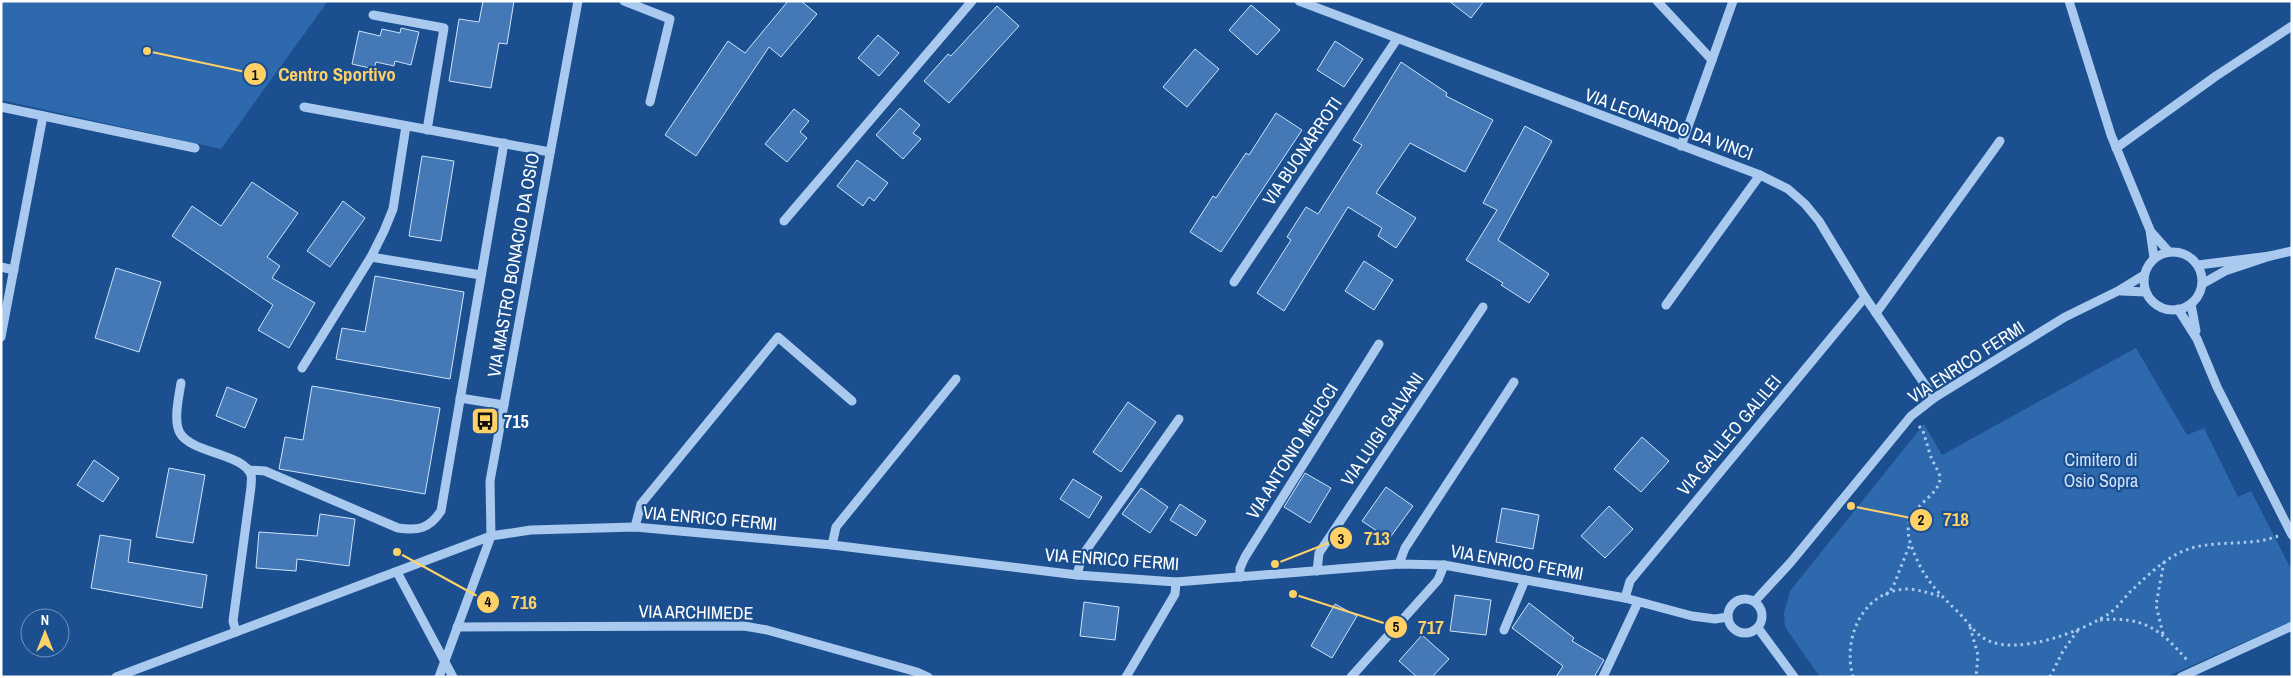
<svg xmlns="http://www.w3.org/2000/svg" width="2293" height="678" font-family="'Archivo Narrow',sans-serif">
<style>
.green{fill:#2e69ad}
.building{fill:#4478b7;stroke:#cfe3fa}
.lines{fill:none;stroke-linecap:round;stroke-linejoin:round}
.path{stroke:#a9c9ee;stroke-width:3;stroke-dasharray:2.5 4;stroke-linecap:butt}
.minor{stroke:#a9c9ee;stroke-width:9}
.labels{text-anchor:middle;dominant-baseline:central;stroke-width:4.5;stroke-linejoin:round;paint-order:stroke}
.street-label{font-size:18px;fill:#fff;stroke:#1b4f8f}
.poi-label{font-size:18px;font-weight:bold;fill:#fff;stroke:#1b4f8f;text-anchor:start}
.park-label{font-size:18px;fill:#cfe3fa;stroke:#1b4f8f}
.leader{fill:none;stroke:#ffd166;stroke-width:2}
.callout-dot{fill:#ffd166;stroke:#1b4f8f;stroke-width:2}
.mark-label{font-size:15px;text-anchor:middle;font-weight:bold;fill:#111}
.callout-label{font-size:19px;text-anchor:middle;font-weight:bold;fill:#ffd166;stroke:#1b4f8f;stroke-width:4.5;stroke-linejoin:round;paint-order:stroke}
</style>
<rect width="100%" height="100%" fill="#1b4f8f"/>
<g class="green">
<path d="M 1,1 L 328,1 L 221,149 L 1,100 Z"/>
<path d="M 2136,348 L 2187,435 L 2204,428 L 2238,497 L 2251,491 L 2292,571 L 2292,621 L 2166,677 L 1820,677 L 1785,627 L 1784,613 L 1790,591 L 1924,424 L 1942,455 Z"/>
</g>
<g class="building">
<path d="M 483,1 L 514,1 L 507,44 L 499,43 L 491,88 L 449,81 L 459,19 L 479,22 Z"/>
<path d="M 788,1 L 801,1 L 817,14 L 781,57 L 769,47 L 696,156 L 665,135 L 728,41 L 745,53 Z"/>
<path d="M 1449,1 L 1484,1 L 1471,18 Z"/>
<path d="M 1251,5 L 1280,30 L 1257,55 L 1229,30 Z"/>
<path d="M 997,6 L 1019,26 L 949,103 L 924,81 L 948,54 L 951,56 Z"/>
<path d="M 401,28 L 419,32 L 411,65 L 395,61 L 394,66 L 376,62 L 374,69 L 352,64 L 359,31 L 380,36 L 382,29 L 400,33 Z"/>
<path d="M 878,35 L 899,53 L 879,76 L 858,58 Z"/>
<path d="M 1335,41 L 1363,59 L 1344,87 L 1317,70 Z"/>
<path d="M 1195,49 L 1219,69 L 1187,107 L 1163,87 Z"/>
<path d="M 1401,62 L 1447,93 L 1446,96 L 1493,120 L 1465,172 L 1410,143 L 1376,193 L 1416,218 L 1396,248 L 1378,236 L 1382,228 L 1348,207 L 1284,311 L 1257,293 L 1291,240 L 1287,237 L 1306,207 L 1318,214 L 1362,145 L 1353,140 Z"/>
<path d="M 900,108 L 920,125 L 913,133 L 921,139 L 903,159 L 876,135 Z"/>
<path d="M 794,109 L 809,121 L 800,132 L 807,138 L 787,162 L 765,144 Z"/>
<path d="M 1276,113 L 1302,130 L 1221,252 L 1190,232 L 1213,196 L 1216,198 L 1246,153 L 1249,155 Z"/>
<path d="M 1525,126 L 1552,141 L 1498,240 L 1549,274 L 1529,303 L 1501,285 L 1503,283 L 1466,260 L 1497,210 L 1483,203 Z"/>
<path d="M 422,156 L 454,161 L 441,241 L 409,236 Z"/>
<path d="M 857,160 L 888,183 L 874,201 L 869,197 L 863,206 L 837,186 Z"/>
<path d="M 252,182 L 298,213 L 267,257 L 280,266 L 272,278 L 315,303 L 289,348 L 258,330 L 273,305 L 172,236 L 192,206 L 221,226 Z"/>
<path d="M 343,201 L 365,218 L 330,267 L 307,251 Z"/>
<path d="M 1364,261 L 1393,280 L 1374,310 L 1345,291 Z"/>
<path d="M 116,268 L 161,282 L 139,352 L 95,338 Z"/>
<path d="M 375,276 L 464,292 L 450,379 L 336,359 L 342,328 L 365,332 Z"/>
<path d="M 312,386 L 440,408 L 425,494 L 279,469 L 285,437 L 303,440 Z"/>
<path d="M 227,387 L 257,399 L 245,428 L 216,416 Z"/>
<path d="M 1128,402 L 1156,422 L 1121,472 L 1093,452 Z"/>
<path d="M 1642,437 L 1669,461 L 1641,492 L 1614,469 Z"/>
<path d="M 94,460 L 119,478 L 103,502 L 77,485 Z"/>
<path d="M 169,468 L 205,475 L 193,543 L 156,537 Z"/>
<path d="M 1305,473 L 1331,488 L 1310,523 L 1284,507 Z"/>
<path d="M 1073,479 L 1102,497 L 1089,518 L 1060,499 Z"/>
<path d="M 1386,487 L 1413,506 L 1389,539 L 1362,521 Z"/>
<path d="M 1141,488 L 1168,507 L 1150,533 L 1122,514 Z"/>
<path d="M 1180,504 L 1206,521 L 1196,536 L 1170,520 Z"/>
<path d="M 1609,506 L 1633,529 L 1605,558 L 1581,536 Z"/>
<path d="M 1502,508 L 1539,515 L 1533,549 L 1496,542 Z"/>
<path d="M 320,514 L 355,519 L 349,566 L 297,559 L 296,571 L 256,568 L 259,532 L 317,536 Z"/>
<path d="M 100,535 L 131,540 L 128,562 L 207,575 L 202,608 L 91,588 Z"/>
<path d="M 1455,595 L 1491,600 L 1486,635 L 1450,631 Z"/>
<path d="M 1084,602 L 1119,607 L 1115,640 L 1080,636 Z"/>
<path d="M 1529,603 L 1574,638 L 1572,641 L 1604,660 L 1594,677 L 1556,677 L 1563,666 L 1512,628 Z"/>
<path d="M 1335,604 L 1357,616 L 1332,658 L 1311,646 Z"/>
<path d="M 1422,635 L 1449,659 L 1432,677 L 1417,677 L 1399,661 Z"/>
</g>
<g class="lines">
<g class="path">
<path d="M 1919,426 L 1923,431 C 1926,440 1928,448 1931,457 C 1933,463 1939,471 1940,477 C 1941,499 1899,506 1910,542 C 1921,574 1932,587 1956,610 C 1966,619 1973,632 1985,639 C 2016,657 2083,631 2110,613 C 2118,607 2124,598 2131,591 C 2146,577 2162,561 2181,552 C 2211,538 2247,548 2278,536"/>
<path d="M 1886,595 L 1893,587 L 1910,544"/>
<path d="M 2100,620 C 2143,616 2160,629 2187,660"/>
<path d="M 1970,627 L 1978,655 L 1976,677"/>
<path d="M 2163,634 L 2156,605 L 2164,562"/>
<path d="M 1853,677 C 1842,638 1863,589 1909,589 C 1920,590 1929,593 1939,596"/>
<path d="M 2050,677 L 2063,651 L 2078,630"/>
</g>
<g class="minor">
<path d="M 624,1 L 670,19 L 650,102"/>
<path d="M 1299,1 L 1760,175 L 1788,189 L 1805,204 L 1819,221 L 1865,297 L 1934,398"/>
<path d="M 1657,1 L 1712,60 L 1681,146"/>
<path d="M 2069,1 L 2111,135 L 2150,230 L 2154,258"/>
<path d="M 373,15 L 444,28 L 427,130"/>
<path d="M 1712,60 L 1733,1"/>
<path d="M 1,107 L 195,148"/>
<path d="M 304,107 L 550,152"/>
<path d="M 2116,148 L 2216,76 L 2292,26"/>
<path d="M 784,221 L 972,1"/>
<path d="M 2152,233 L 2169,252"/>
<circle cx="2173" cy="281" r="29"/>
<path d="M 2270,256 L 2292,251"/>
<path d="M 371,257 L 481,275"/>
<path d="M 2198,265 L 2270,256 L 2225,271 L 2202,284"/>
<path d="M 1,267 L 14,270"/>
<path d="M 1234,282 L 1397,39"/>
<path d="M 2121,291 L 2146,292"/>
<path d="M 2191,304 L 2196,331"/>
<path d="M 1666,305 L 1760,175"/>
<path d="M 2178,309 L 2197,339 L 2217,387 L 2292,535"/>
<path d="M 1876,313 L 2000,141"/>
<path d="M 1,337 L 43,116"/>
<path d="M 302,368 L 371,257 L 384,231 L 393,209 L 406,126"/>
<path d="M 181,383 C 179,396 173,421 180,433 C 191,453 245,454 251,475 C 252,478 251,483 251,487 L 233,621 L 236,632"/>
<path d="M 460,398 L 504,405"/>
<path d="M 248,470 L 265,471 L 398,528 C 418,531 429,529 441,511 L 504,143"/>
<path d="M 635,527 L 641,504 L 778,337 L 852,401"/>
<path d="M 832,545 L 836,527 L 956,379"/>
<path d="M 1399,564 L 1405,548 L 1514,382"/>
<path d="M 1317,571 L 1319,553 L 1483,307"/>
<path d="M 397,572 L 453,677"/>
<path d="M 1077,575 L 1082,556 L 1179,419"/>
<path d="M 1240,577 L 1240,568 L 1245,557 L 1379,344"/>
<path d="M 1625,598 L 1630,581 L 1865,297"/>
<circle cx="1745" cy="616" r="17"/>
<path d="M 1755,601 L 1791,562 L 1911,416 L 1934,398 L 2065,317 L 2118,291 L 2144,275"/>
<path d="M 457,627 L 744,626 L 767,630 L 917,672 L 928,677"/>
<path d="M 1758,628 L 1794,677"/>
<path d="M 1504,630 L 1525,580"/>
<path d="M 116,677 L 491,536 L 531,530 L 635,527 L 832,545 L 1077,575 L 1176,582 L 1399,564 L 1444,565 L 1625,598 L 1692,616 L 1715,619 L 1728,617"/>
<path d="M 439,677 L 491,536 L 490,481 L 578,1"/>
<path d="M 1126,677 L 1175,594 L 1176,582"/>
<path d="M 1351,677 L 1438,580 L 1444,565"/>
<path d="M 1603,677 L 1638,602"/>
<path d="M 2181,677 L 2292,626"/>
</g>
</g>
<defs>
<g id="bus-square" transform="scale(1.4375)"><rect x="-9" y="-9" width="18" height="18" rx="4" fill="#ffd166" stroke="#1b4f8f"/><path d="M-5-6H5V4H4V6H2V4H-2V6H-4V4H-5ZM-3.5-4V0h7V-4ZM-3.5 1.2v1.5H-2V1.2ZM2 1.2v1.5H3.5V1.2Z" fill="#111"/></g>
</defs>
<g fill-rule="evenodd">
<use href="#bus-square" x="485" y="421"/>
</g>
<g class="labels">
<g class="street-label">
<text transform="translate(1669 124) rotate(20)">VIA LEONARDO DA VINCI</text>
<text transform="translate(1302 151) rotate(-56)">VIA BUONARROTI</text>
<text transform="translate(513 265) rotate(-80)">VIA MASTRO BONACIO DA OSIO</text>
<text transform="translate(1966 362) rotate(-33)">VIA ENRICO FERMI</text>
<text transform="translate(1382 429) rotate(-56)">VIA LUIGI GALVANI</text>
<text transform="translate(1729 435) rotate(-50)">VIA GALILEO GALILEI</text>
<text transform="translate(1292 451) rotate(-58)">VIA ANTONIO MEUCCI</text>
<text transform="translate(710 518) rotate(5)">VIA ENRICO FERMI</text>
<text transform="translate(1112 559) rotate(4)">VIA ENRICO FERMI</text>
<text transform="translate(1517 562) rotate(10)">VIA ENRICO FERMI</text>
<text transform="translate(696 612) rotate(1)">VIA ARCHIMEDE</text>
</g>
<g class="poi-label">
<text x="504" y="421">715</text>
</g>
<g class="park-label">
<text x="2101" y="459">Cimitero di<tspan x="2101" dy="21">Osio Sopra</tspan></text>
</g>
</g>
<path class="leader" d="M147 51L255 74M1851 506L1921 520M1275 564L1341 538M397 552L488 602M1293 594L1396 627"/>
<g class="callout-dot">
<circle cx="147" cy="51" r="5"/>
<circle cx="1851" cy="506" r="5"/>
<circle cx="1275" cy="564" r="5"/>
<circle cx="397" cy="552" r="5"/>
<circle cx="1293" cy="594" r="5"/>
<circle cx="255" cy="74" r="12"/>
<circle cx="1921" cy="520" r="12"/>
<circle cx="1341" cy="538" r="12"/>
<circle cx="488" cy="602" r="12"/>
<circle cx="1396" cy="627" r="12"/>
</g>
<g class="mark-label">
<text x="255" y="80">1</text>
<text x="1921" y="525">2</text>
<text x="1341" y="544">3</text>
<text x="488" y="607">4</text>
<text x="1396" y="632">5</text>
</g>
<g class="callout-label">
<text x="337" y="81">Centro Sportivo</text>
<text x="1956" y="526">718</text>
<text x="1377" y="545">713</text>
<text x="524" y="609">716</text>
<text x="1431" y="634">717</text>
</g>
<rect width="2293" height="678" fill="none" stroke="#ffffff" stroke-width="5"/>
<g transform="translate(45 633)"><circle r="24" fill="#1b4f8f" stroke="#7695bc"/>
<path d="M0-4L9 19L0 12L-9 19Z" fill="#ffd166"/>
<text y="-8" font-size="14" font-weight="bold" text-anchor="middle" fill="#ffffff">N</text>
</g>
</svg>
